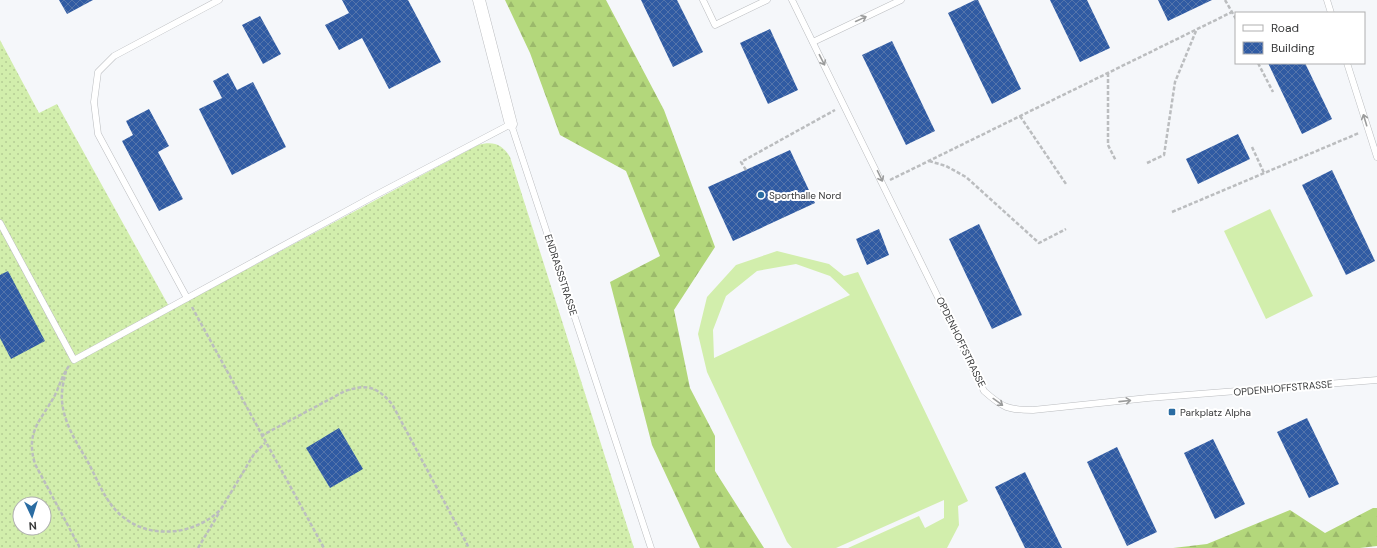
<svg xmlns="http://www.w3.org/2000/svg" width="1377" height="548" font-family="'DM Sans',sans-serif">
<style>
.grass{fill:url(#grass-dots);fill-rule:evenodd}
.forest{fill:url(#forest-firs)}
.garden{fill:#d2eeac;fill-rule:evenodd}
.building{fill:url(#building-cross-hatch)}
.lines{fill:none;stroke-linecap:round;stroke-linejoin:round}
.lane-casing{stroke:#babcbf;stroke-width:7}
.street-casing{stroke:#babcbf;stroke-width:13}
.path{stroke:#bbbdbf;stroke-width:2.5;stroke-dasharray:4 2;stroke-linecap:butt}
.lane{stroke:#fff;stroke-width:6}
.street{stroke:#fff;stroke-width:12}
.oneway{stroke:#9b9c9c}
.poi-dot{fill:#2a6ca2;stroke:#fff;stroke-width:1.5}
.labels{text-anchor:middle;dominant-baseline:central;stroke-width:4;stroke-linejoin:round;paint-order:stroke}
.poi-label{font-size:10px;fill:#373839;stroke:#fff;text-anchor:start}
.street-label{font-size:10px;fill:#373839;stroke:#fff}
</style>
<defs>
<pattern id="grass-dots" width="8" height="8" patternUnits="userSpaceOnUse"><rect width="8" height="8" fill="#d2eeac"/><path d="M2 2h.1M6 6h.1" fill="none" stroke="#b5cd95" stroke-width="1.8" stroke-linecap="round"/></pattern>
<pattern id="forest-firs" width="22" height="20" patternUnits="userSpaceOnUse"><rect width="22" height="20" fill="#b3d77b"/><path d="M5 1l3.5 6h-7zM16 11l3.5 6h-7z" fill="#9bb96b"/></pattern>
<pattern id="building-cross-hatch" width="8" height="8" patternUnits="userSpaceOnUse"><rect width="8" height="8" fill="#305ba3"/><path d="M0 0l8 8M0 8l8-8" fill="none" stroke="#5575ab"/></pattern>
</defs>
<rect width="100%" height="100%" fill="#f5f7fa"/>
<path class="grass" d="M 0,40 L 39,113 L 57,104 L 171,310 L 478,145 C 493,141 502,144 510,157 L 634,548 L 0,548 ZM 20,504 L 44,504 L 44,528 L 20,528 Z"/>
<g class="forest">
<path d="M 505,0 L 606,0 L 664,110 L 715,247 L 674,310 L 690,388 L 715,436 L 715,471 L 764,548 L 700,548 L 652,445 L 610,282 L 660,256 L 626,171 L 560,135 L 530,53 Z"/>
<path d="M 1373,508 L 1377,508 L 1377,546 L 1360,548 L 1173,548 L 1207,544 L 1290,510 L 1325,533 Z"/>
</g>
<g class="garden">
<path d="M 1270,209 L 1313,296 L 1266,319 L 1224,231 Z"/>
<path d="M 777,251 L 829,264 L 844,276 L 858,272 L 968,501 L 958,506 L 959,525 L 947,548 L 848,548 L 919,516 L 925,528 L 944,518 L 944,500 L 836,548 L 792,548 L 787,542 L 707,372 L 698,334 L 707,297 L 736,265 ZM 796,264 L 830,276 L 850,295 L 714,358 L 713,330 L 726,296 L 757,271 Z"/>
</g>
<g class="building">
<path d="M 59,0 L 93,0 L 67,14 Z"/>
<path d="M 342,0 L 408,0 L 441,62 L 389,89 L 362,38 L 339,50 L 325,25 L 349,13 Z"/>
<path d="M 641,0 L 677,0 L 703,52 L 673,67 Z"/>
<path d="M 975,0 L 978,0 L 1021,89 L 992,104 L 948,13 Z"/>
<path d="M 1050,0 L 1087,0 L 1110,48 L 1080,62 Z"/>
<path d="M 1158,0 L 1212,0 L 1168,21 Z"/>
<path d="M 260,16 L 281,54 L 263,64 L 242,25 Z"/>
<path d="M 770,29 L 798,90 L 768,104 L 740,43 Z"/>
<path d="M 892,41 L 935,131 L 906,145 L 862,55 Z"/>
<path d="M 1268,63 L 1305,63 L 1332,119 L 1302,134 Z"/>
<path d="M 228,73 L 237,90 L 253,82 L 286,147 L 232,175 L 199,109 L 222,98 L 213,81 Z"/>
<path d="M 149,109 L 169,146 L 158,152 L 183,199 L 159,211 L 122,141 L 133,135 L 126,121 Z"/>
<path d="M 1238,134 L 1250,159 L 1198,184 L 1186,159 Z"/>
<path d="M 790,150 L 815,203 L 733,241 L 708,187 Z"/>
<path d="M 1332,170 L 1375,261 L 1346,275 L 1302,185 Z"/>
<path d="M 979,224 L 1022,315 L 992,329 L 949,239 Z"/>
<path d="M 879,229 L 889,255 L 867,265 L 856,239 Z"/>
<path d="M 8,271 L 45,341 L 11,359 L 0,338 L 0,275 Z"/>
<path d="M 1307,418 L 1339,484 L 1309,498 L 1277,432 Z"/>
<path d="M 339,428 L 363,469 L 330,488 L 306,448 Z"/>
<path d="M 1213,439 L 1245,504 L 1215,519 L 1184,453 Z"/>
<path d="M 1117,447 L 1157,532 L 1127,546 L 1087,462 Z"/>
<path d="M 1025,472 L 1062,548 L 1025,548 L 995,487 Z"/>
</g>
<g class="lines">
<g class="lane-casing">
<g id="lane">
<path d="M 703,0 L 715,25 L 767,0"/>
<path d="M 792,0 L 984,391 C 1003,408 1008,410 1033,410 L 1148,398 L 1377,380"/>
<path d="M 1327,0 L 1331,13"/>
<path d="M 813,42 L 901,0"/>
<path d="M 1347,63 L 1377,157"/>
<path d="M 0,223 L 74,360 L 374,196 L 511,124 L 651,548"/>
<path d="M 187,298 L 98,134 L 94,102 L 98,72 L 114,56 L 219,0"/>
</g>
</g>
<g class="street-casing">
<path id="street" d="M 479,0 L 511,124"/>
</g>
<g class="path">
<path d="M 1225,0 L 1236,19"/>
<path d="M 1258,63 L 1273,92"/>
<path d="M 1108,73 L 1108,145 L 1116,161"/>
<path d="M 1020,116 L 1066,184"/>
<path d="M 1252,147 L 1264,173"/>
<path d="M 929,161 L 946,166 L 966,177 L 1039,243 L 1066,229"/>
<path d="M 1147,163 L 1164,155 L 1175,82 L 1196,31"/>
<path d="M 746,170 L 741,162 L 835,110"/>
<path d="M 890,180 L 1232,12"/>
<path d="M 1172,212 L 1359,133"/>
<path d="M 192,307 L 324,548"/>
<path d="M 69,366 C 62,375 60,385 55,395 C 41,421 25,431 35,464 L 80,548"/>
<path d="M 66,371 C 64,380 61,391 62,401 C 64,424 77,443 88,462 C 96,477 103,495 113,507 C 140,541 193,538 221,509"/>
<path d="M 261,436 L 345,391 C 367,384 376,386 392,404 L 469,548"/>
<path d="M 221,509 L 254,454 L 265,443"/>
<path d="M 198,548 L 219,513"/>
</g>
<use href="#lane" class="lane"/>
<use href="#street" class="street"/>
</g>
<defs><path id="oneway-shaft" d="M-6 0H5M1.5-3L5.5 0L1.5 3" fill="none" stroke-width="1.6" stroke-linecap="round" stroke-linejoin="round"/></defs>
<g class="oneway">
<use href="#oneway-shaft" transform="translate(861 19) rotate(-25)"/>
<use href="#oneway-shaft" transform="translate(822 60) rotate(63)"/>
<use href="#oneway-shaft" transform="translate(1365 120) rotate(-107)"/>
<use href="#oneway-shaft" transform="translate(880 176) rotate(64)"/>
<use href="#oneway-shaft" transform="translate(1125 401) rotate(-6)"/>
<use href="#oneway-shaft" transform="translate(998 402) rotate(36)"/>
</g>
<g class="poi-dot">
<circle cx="761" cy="195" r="4"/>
<rect x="1168" y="408" width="8" height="8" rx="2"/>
</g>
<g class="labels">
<g class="poi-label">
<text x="769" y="195">Sporthalle Nord</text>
<text x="1180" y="412">Parkplatz Alpha</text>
</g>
<g class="street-label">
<text transform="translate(561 275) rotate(72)">ENDRASSSTRASSE</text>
<text transform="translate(961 342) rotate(64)">OPDENHOFFSTRASSE</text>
<text transform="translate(1283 388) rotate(-5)">OPDENHOFFSTRASSE</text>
</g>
</g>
<rect x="1235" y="12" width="130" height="52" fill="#ffffff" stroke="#afafb0"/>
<rect x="1243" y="25" width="20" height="6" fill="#ffffff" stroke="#afafb0"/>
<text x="1271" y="32" font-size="12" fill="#373839">Road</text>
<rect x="1243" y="42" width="20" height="12" fill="url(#building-cross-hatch)" stroke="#afafb0"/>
<text x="1271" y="52" font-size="12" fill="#373839">Building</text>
<g transform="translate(32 516) rotate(176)"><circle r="19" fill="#ffffff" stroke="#afafb0"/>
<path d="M0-3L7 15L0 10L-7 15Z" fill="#2a6ca2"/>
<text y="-6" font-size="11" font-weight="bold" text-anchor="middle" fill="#373839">N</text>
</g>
</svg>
